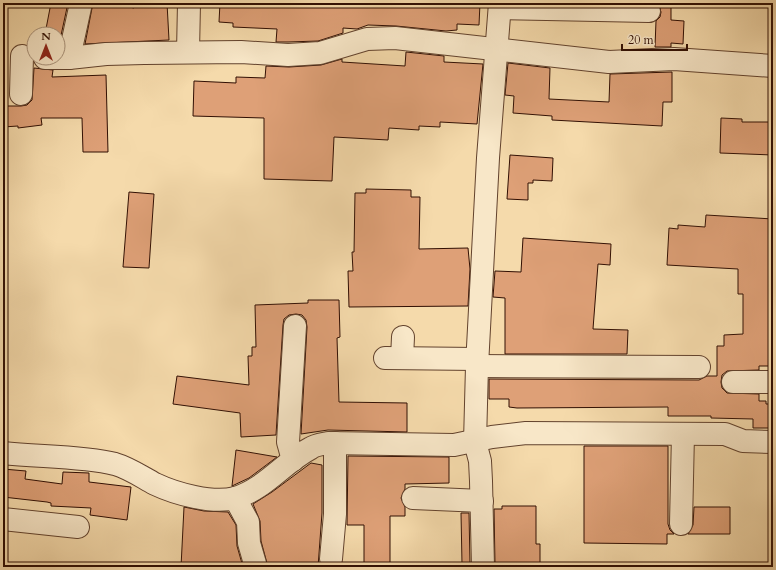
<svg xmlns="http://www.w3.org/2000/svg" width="776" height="570" font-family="Cardo,serif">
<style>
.building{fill:#dea077;stroke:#310f03}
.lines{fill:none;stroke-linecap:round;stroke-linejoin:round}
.minor-casing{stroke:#62422d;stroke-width:24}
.minor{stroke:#f8e7c8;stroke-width:22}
</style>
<rect width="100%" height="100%" fill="#f5daab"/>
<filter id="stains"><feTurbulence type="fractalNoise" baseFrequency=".005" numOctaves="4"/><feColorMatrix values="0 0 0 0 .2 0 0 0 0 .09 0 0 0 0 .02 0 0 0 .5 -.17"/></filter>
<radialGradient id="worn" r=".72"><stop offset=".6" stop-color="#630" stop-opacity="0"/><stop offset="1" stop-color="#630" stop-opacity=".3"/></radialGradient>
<g class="building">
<path d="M 51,3 L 68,3 L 60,40 L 58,40 L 58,34 L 45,34 Z"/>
<path d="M 93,3 L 110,3 L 134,8 L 133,3 L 167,3 L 169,40 L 85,44 Z"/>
<path d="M 220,3 L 480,3 L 479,25 L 457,24 L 457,30 L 446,31 L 396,26 L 368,25 L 357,29 L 343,28 L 343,33 L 318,41 L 288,42 L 276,42 L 277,29 L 233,27 L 233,23 L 219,22 Z"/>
<path d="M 658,3 L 671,3 L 671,20 L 684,21 L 683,44 L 671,43 L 671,47 L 655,47 L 656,21 L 660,17 L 661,12 Z"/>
<path d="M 406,52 L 444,56 L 444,62 L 483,64 L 477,124 L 440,122 L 440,127 L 419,126 L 419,130 L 389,128 L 388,140 L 334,137 L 332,181 L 264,179 L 264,118 L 193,116 L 194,81 L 236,83 L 236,77 L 265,78 L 266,66 L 289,67 L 321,65 L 342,59 L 342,62 L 405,66 Z"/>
<path d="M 508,63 L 550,68 L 549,99 L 609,102 L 610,74 L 672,72 L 672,102 L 663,102 L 662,126 L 552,120 L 552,116 L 513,113 L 514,96 L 505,95 Z"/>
<path d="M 34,68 L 53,70 L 52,77 L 106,75 L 108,152 L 83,152 L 82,118 L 41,118 L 42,125 L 18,128 L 18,126 L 3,127 L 3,106 L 21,106 L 27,105 L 32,100 Z"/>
<path d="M 721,118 L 742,119 L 742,122 L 773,122 L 773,155 L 720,153 Z"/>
<path d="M 510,155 L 553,158 L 552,181 L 533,180 L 533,183 L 528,183 L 528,200 L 507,199 Z"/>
<path d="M 366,189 L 411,190 L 411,197 L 420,197 L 419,249 L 468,248 L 470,269 L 468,306 L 349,307 L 348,271 L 353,271 L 352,252 L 354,252 L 355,193 L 366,193 Z"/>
<path d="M 129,192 L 154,194 L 149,268 L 123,267 Z"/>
<path d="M 706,215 L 773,219 L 773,366 L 759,366 L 759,370 L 727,371 L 722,375 L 721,382 L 722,388 L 727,393 L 759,394 L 759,401 L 766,401 L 766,404 L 770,404 L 770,428 L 753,428 L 753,419 L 711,418 L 711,416 L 668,416 L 668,407 L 517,408 L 509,407 L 509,399 L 489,399 L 489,379 L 699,380 L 707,376 L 717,376 L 717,346 L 724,346 L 724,335 L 743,334 L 743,294 L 738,294 L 738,269 L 667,265 L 669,228 L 678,229 L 678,225 L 705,227 Z"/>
<path d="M 523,238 L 611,244 L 610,265 L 598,264 L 593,329 L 628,330 L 627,354 L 505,354 L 505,298 L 493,297 L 495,271 L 521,272 Z"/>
<path d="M 308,300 L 339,300 L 340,337 L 337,338 L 339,402 L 407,403 L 407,432 L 328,430 L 301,434 L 307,327 L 306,320 L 302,315 L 296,314 L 289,315 L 284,319 L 283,325 L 276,435 L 241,437 L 240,413 L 173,404 L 177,376 L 249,385 L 248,356 L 252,356 L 252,347 L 256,347 L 255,305 L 308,303 Z"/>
<path d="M 584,446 L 668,446 L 668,524 L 670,530 L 674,534 L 667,534 L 667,544 L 584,543 Z"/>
<path d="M 236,450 L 277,457 L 249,478 L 232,486 Z"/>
<path d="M 348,456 L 449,457 L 449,483 L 405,484 L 405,489 L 401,498 L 405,507 L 405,516 L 390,516 L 390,567 L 364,567 L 364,525 L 347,525 Z"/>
<path d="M 311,463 L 322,465 L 322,513 L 318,567 L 268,567 L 261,541 L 260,521 L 253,504 L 272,492 Z"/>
<path d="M 3,469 L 26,471 L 25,479 L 62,484 L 63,472 L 89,473 L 89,482 L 131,487 L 127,520 L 90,515 L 91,508 L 51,506 L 51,503 L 47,502 L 3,497 Z"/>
<path d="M 502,506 L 536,506 L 536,544 L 540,544 L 540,567 L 503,567 L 503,564 L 495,564 L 494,509 L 502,509 Z"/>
<path d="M 184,507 L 204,511 L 228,512 L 236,525 L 237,546 L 243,567 L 181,567 Z"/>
<path d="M 694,507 L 730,507 L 730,534 L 688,534 L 693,525 Z"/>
<path d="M 461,513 L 469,513 L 470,564 L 462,564 Z"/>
</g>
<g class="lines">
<g class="minor-casing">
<g id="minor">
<path d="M 500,8 L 649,11"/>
<path d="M 188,52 L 189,3"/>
<path d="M 45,58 L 69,58 L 106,54 L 144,53 L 241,52 L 288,55 L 320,53 L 367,39 L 395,38 L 609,62 L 674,59 L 773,66"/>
<path d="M 69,58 L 81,3"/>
<path d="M 21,94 L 22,56"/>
<path d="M 385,358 L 477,359"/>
<path d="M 402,358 L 403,337"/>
<path d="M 477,366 L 699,367"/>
<path d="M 733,382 L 773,382"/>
<path d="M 3,453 C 38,457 82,456 115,464 C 129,468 142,477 155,484 C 176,494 213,504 235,498 C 265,489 284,462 311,448 C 315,445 323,444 328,443 L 454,445 L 492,437 L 526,433 L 725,434 L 743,441 L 773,442"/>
<path d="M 293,460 L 288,442 L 295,326"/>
<path d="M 235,498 L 248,522 L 249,543 L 256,567"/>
<path d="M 413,498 L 482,501"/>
<path d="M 3,519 L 78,527"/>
<path d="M 681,524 L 683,434"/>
<path d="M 331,559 L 335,514 L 335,443"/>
<path d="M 483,567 L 481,481 L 480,461 L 475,442 L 477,366 L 488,158 L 500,3"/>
</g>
</g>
<use href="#minor" class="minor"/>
</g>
<rect width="776" height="570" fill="none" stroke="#f5daab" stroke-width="16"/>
<rect x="4" y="4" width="768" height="562" fill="none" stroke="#310f03" stroke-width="2"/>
<rect x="8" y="8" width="760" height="554" fill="none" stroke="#310f03"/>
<g transform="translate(46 46)"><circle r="19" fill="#f8e7c8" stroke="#a89179"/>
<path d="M0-3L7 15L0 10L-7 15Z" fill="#8f2418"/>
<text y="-6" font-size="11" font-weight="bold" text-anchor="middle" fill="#310f03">N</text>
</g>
<path d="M622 44v6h65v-6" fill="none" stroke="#310f03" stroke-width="2"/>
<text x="628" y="44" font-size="12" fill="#310f03" stroke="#f8e7c8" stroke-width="3" paint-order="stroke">20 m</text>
<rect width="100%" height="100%" filter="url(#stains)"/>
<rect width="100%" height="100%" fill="url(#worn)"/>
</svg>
